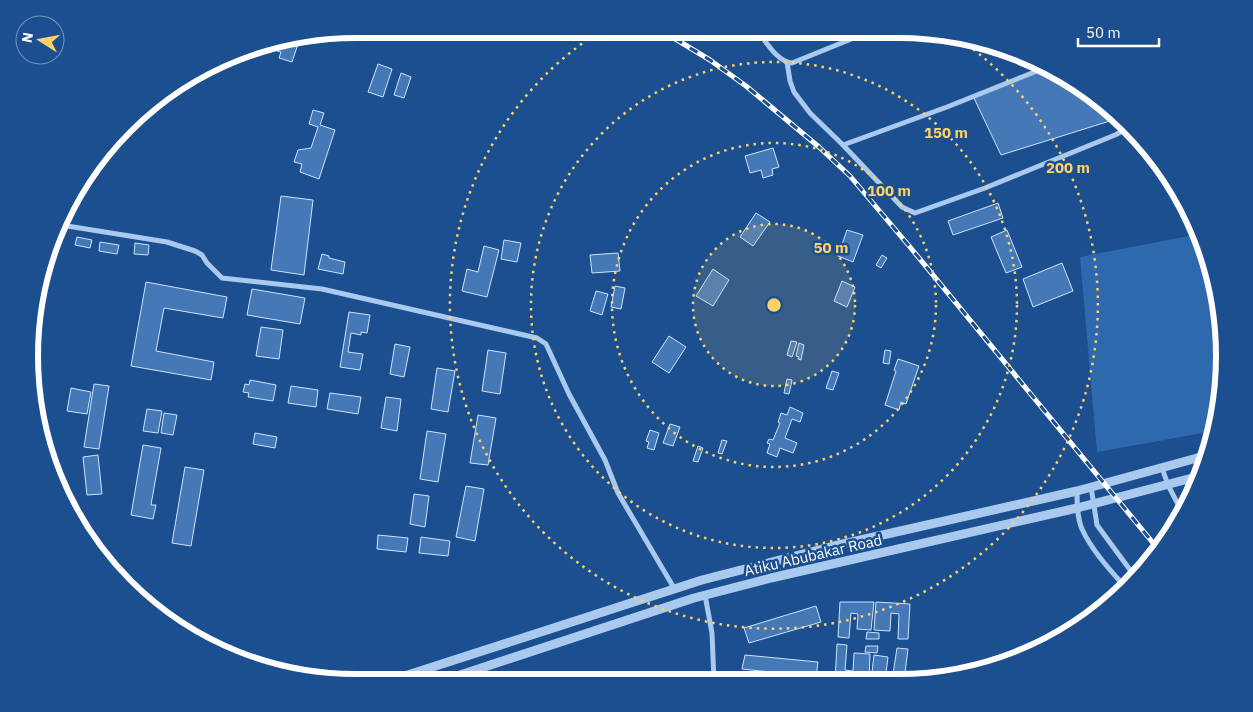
<svg xmlns="http://www.w3.org/2000/svg" width="1253" height="712" font-family="'IBM Plex Sans',sans-serif">
<style>
.green{fill:#2e69ad}
.building{fill:#4478b7;stroke:#cfe3fa}
.lines{fill:none;stroke-linecap:round;stroke-linejoin:round}
.minor{stroke:#a9c9ee;stroke-width:5}
.tertiary{stroke:#a9c9ee;stroke-width:9}
.primary{stroke:#f0f6ff;stroke-width:12}
.rail-casing{stroke:#fff;stroke-width:5}
.rail{stroke:#1b4f8f;stroke-width:3;stroke-dasharray:9;stroke-linecap:butt}
.ring{fill:none;stroke:#ffd166;stroke-width:2.5;stroke-dasharray:2.5 5}
.labels{text-anchor:middle;dominant-baseline:central;stroke-width:5;stroke-linejoin:round;paint-order:stroke}
.street-label{font-size:15px;fill:#fff;stroke:#1b4f8f}
.rim{fill:none;stroke:#fff;stroke-width:6}
.centre{fill:#ffd166;stroke:#1b4f8f;stroke-width:2.5}
.ring-label{font-size:15px;text-anchor:middle;font-weight:bold;fill:#ffd166;stroke:#1b4f8f;stroke-width:5;stroke-linejoin:round;paint-order:stroke}
</style>
<rect width="100%" height="100%" fill="#1b4f8f"/>
<path class="green" d="M 1199,234 L 1213,272 L 1224,335 L 1221,399 L 1214,431 L 1097,452 L 1080,257 Z"/>
<g class="building">
<path d="M 300,38 L 292,62 L 279,58 L 281,52 L 270,49 L 272,43 Z"/>
<path d="M 378,64 L 392,69 L 383,97 L 368,92 Z"/>
<path d="M 1047,67 L 1061,73 L 1108,106 L 1113,120 L 1001,155 L 973,96 Z"/>
<path d="M 401,73 L 411,77 L 404,98 L 394,95 Z"/>
<path d="M 313,110 L 324,113 L 320,125 L 335,130 L 319,179 L 300,172 L 302,164 L 294,162 L 298,150 L 311,148 L 318,127 L 309,124 Z"/>
<path d="M 773,148 L 779,167 L 772,169 L 773,175 L 763,178 L 761,170 L 750,173 L 745,156 Z"/>
<path d="M 281,196 L 313,200 L 304,275 L 271,270 Z"/>
<path d="M 998,203 L 1003,218 L 953,235 L 948,221 Z"/>
<path d="M 756,213 L 770,222 L 753,246 L 740,237 Z"/>
<path d="M 847,230 L 863,235 L 853,262 L 838,256 Z"/>
<path d="M 1007,230 L 1022,267 L 1006,273 L 991,237 Z"/>
<path d="M 77,237 L 92,240 L 90,248 L 75,245 Z"/>
<path d="M 504,240 L 521,243 L 517,262 L 501,259 Z"/>
<path d="M 100,242 L 119,245 L 117,254 L 99,251 Z"/>
<path d="M 135,243 L 149,245 L 148,255 L 134,254 Z"/>
<path d="M 484,246 L 499,250 L 487,297 L 462,291 L 467,269 L 478,272 Z"/>
<path d="M 618,253 L 620,271 L 592,273 L 590,255 Z"/>
<path d="M 322,254 L 329,256 L 329,258 L 345,262 L 343,274 L 318,269 Z"/>
<path d="M 882,255 L 887,258 L 881,268 L 876,265 Z"/>
<path d="M 1062,263 L 1073,291 L 1033,307 L 1023,279 Z"/>
<path d="M 713,269 L 729,280 L 713,306 L 696,296 Z"/>
<path d="M 842,281 L 855,287 L 847,307 L 834,301 Z"/>
<path d="M 146,282 L 227,297 L 223,318 L 164,308 L 156,351 L 214,362 L 211,380 L 131,366 Z"/>
<path d="M 615,286 L 625,288 L 621,309 L 611,307 Z"/>
<path d="M 252,289 L 305,298 L 300,324 L 247,315 Z"/>
<path d="M 596,291 L 608,294 L 602,315 L 590,311 Z"/>
<path d="M 349,312 L 370,315 L 367,333 L 361,332 L 361,335 L 351,333 L 348,352 L 363,354 L 360,370 L 340,367 Z"/>
<path d="M 261,327 L 283,330 L 279,359 L 256,356 Z"/>
<path d="M 669,336 L 686,347 L 669,373 L 652,362 Z"/>
<path d="M 791,341 L 797,342 L 792,357 L 787,355 Z"/>
<path d="M 799,343 L 804,345 L 801,360 L 798,359 L 799,357 L 796,356 Z"/>
<path d="M 395,344 L 410,347 L 404,377 L 390,374 Z"/>
<path d="M 488,350 L 506,353 L 500,394 L 482,391 Z"/>
<path d="M 885,350 L 891,351 L 889,364 L 883,363 Z"/>
<path d="M 898,359 L 919,366 L 906,404 L 901,402 L 899,410 L 885,405 L 896,371 L 894,370 Z"/>
<path d="M 437,368 L 455,371 L 448,412 L 431,409 Z"/>
<path d="M 832,371 L 839,373 L 833,390 L 826,388 Z"/>
<path d="M 787,379 L 792,380 L 789,394 L 784,393 Z"/>
<path d="M 250,380 L 276,385 L 273,401 L 248,397 L 249,393 L 243,392 L 245,384 L 249,385 Z"/>
<path d="M 94,384 L 109,386 L 99,449 L 84,447 Z"/>
<path d="M 291,386 L 318,390 L 316,407 L 288,403 Z"/>
<path d="M 71,388 L 91,392 L 87,414 L 67,411 Z"/>
<path d="M 330,393 L 361,397 L 358,414 L 327,409 Z"/>
<path d="M 386,397 L 401,399 L 397,431 L 381,428 Z"/>
<path d="M 790,407 L 803,413 L 800,422 L 792,419 L 785,438 L 797,443 L 793,453 L 780,448 L 777,457 L 767,453 L 770,444 L 767,443 L 769,439 L 773,440 L 780,423 L 778,422 L 781,413 L 787,415 Z"/>
<path d="M 147,409 L 162,411 L 158,433 L 143,431 Z"/>
<path d="M 164,413 L 177,415 L 173,435 L 161,433 Z"/>
<path d="M 478,415 L 496,418 L 488,465 L 470,463 Z"/>
<path d="M 670,424 L 680,427 L 673,446 L 663,443 Z"/>
<path d="M 650,430 L 659,433 L 654,450 L 647,448 L 649,442 L 646,441 Z"/>
<path d="M 427,431 L 446,434 L 438,482 L 420,479 Z"/>
<path d="M 255,433 L 277,437 L 275,448 L 253,444 Z"/>
<path d="M 722,440 L 727,441 L 722,454 L 718,453 Z"/>
<path d="M 143,445 L 161,448 L 151,505 L 156,505 L 153,519 L 131,515 Z"/>
<path d="M 698,446 L 703,448 L 698,462 L 693,461 Z"/>
<path d="M 98,455 L 102,494 L 87,495 L 83,457 Z"/>
<path d="M 185,467 L 204,470 L 191,546 L 172,543 Z"/>
<path d="M 466,486 L 484,489 L 475,541 L 456,537 Z"/>
<path d="M 414,494 L 429,496 L 425,527 L 410,524 Z"/>
<path d="M 378,535 L 408,538 L 406,552 L 377,549 Z"/>
<path d="M 421,537 L 450,541 L 448,556 L 419,553 Z"/>
<path d="M 840,602 L 874,602 L 871,630 L 857,629 L 858,614 L 851,613 L 849,638 L 838,637 Z"/>
<path d="M 876,602 L 910,604 L 908,639 L 898,639 L 899,614 L 891,613 L 890,631 L 874,630 Z"/>
<path d="M 816,606 L 821,622 L 749,643 L 744,628 Z"/>
<path d="M 867,632 L 879,633 L 879,639 L 866,639 Z"/>
<path d="M 837,644 L 847,645 L 845,670 L 853,671 L 854,653 L 870,654 L 869,681 L 835,681 Z"/>
<path d="M 866,646 L 878,646 L 877,653 L 865,652 Z"/>
<path d="M 897,648 L 908,649 L 904,681 L 871,681 L 874,655 L 888,657 L 886,673 L 893,674 Z"/>
<path d="M 745,655 L 818,662 L 816,677 L 742,669 Z"/>
</g>
<g class="lines">
<g class="minor">
<path d="M 756,29 C 766,41 776,61 792,63 L 876,29"/>
<path d="M 787,62 L 790,81 L 794,92 L 810,113 L 843,145 L 902,207 L 915,213 L 985,188 L 1115,135 L 1121,132 L 1126,124"/>
<path d="M 843,145 L 947,107 L 1047,67"/>
<path d="M 61,225 L 167,242 L 195,251 L 202,255 L 207,263 L 222,278 L 322,289 L 537,338 L 546,344 L 569,394 L 605,460 L 618,493 L 674,588"/>
<path d="M 1162,468 L 1168,485 L 1183,514"/>
<path d="M 1091,487 L 1097,525 L 1136,578"/>
<path d="M 1077,491 C 1077,503 1077,518 1082,529 C 1092,551 1111,571 1127,589"/>
<path d="M 705,595 L 712,633 L 714,681"/>
</g>
<g class="tertiary">
<path d="M 386,682 L 702,580 L 834,546 L 1077,491 L 1208,455"/>
<path d="M 439,682 L 694,598 L 771,578 L 1077,508 L 1200,476"/>
</g>
<path class="primary" d="M 45,444 L 60,492"/>
<g class="rail-casing">
<path id="rail" d="M 659,29 L 710,60 L 746,86 L 819,147 L 850,176 L 910,247 L 1158,549"/>
</g>
<use href="#rail" class="rail"/>
</g>
<circle cx="774" cy="305" r="81" fill="#ffd166" fill-opacity=".12"/>
<g class="ring">
<circle cx="774" cy="305" r="81"/>
<circle cx="774" cy="305" r="162"/>
<circle cx="774" cy="305" r="243"/>
<path d="M955 36A324 324 0 1 1 602 30"/>
</g>
<g class="labels">
<g class="street-label">
<text transform="translate(813 555) rotate(-13)">Atiku Abubakar Road</text>
</g>
</g>
<path d="M0 0H1253V712H0ZM356 38H898A318 318 0 0 1 1216 356V356A318 318 0 0 1 898 674H356A318 318 0 0 1 38 356V356A318 318 0 0 1 356 38Z" fill="#1b4f8f" fill-rule="evenodd"/>
<path class="rim" d="M356 38H898A318 318 0 0 1 1216 356V356A318 318 0 0 1 898 674H356A318 318 0 0 1 38 356V356A318 318 0 0 1 356 38Z"/>
<circle cx="774" cy="305" r="8" class="centre"/>
<g class="ring-label">
<text x="946" y="138">150 m</text>
<text x="1068" y="173">200 m</text>
<text x="889" y="196">100 m</text>
<text x="831" y="253">50 m</text>
</g>
<g transform="translate(40 40) rotate(281)"><circle r="24" fill="#1b4f8f" stroke="#7695bc"/>
<path d="M0-4L9 19L0 12L-9 19Z" fill="#ffd166"/>
<text y="-8" font-size="14" font-weight="bold" text-anchor="middle" fill="#ffffff">N</text>
</g>
<path d="M1078 38v8h81v-8" fill="none" stroke="#ffffff" stroke-width="2.5"/>
<text x="1086" y="38" font-size="15" fill="#ffffff" stroke="#1b4f8f" stroke-width="4" paint-order="stroke">50 m</text>
</svg>
